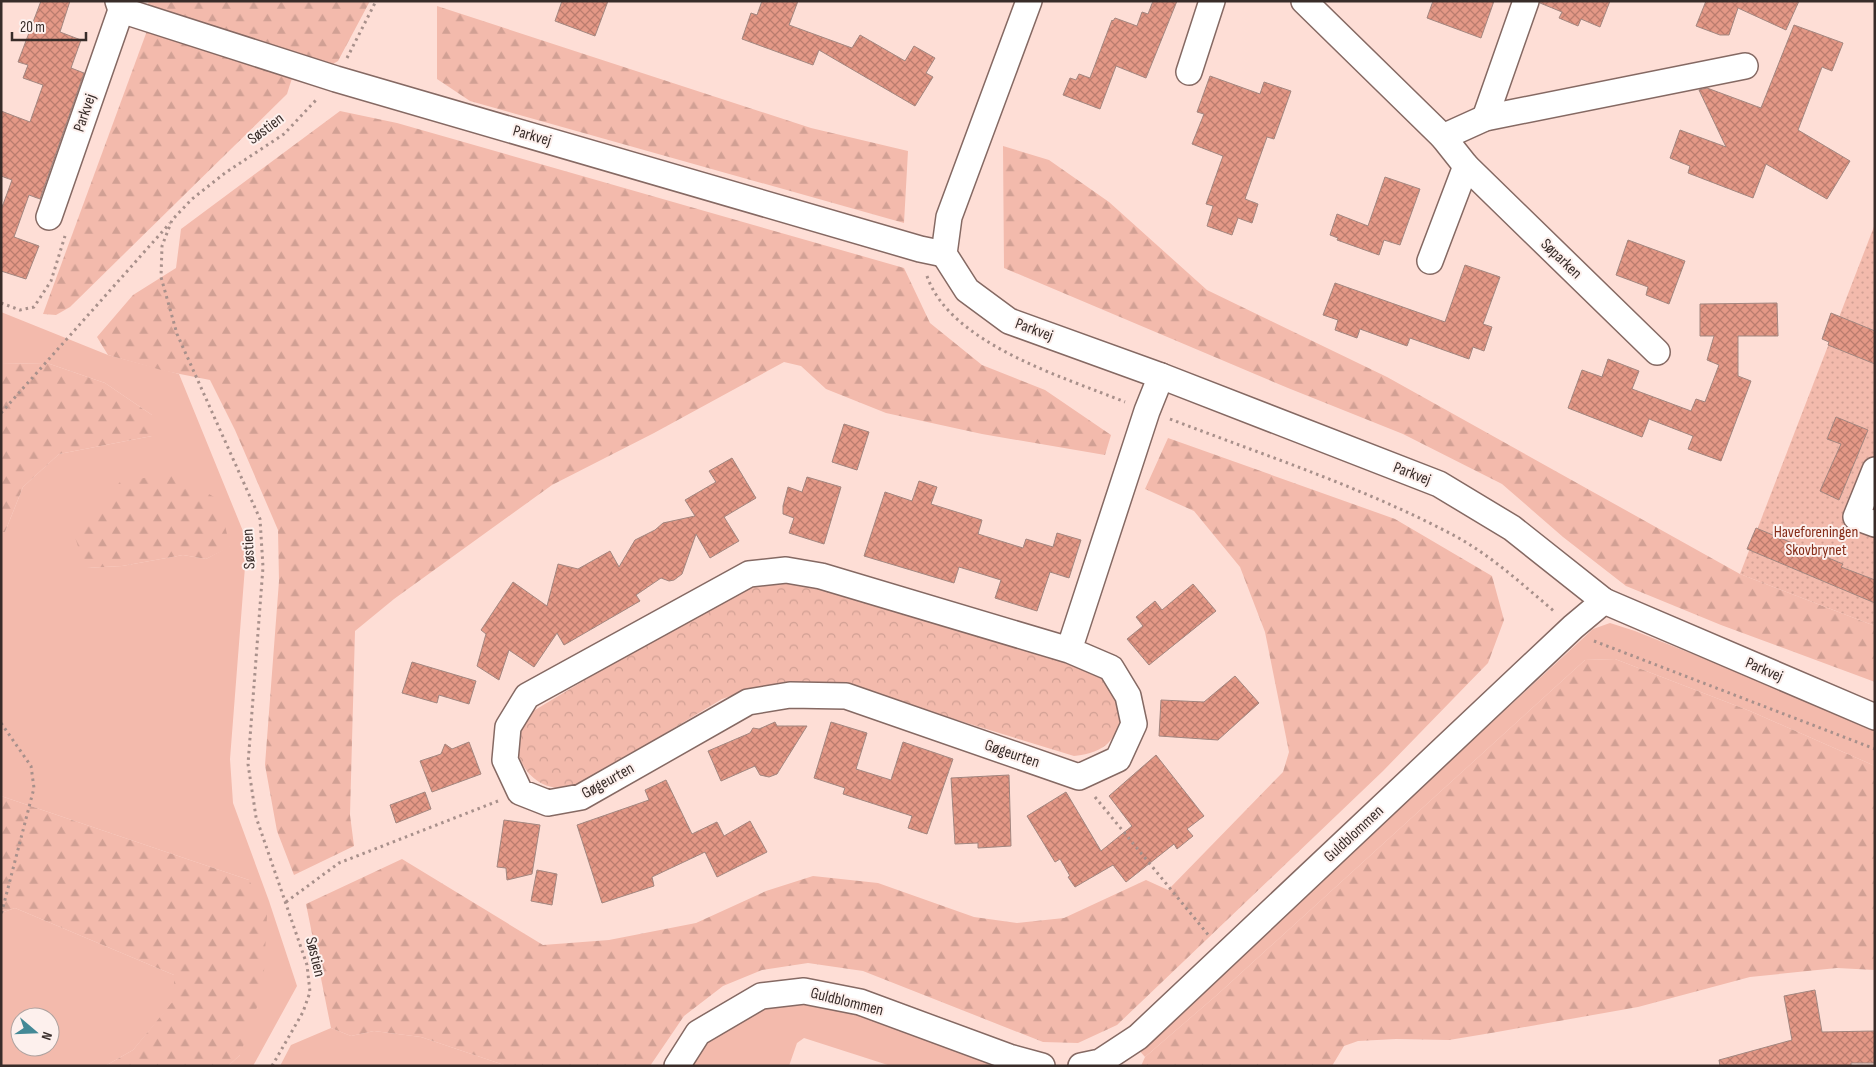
<svg xmlns="http://www.w3.org/2000/svg" width="1876" height="1067" font-family="'Sofia Sans Condensed',sans-serif">
<style>
.grass{fill:#f3baac;fill-rule:evenodd}
.forest{fill:url(#forest-firs)}
.park{fill:url(#park-crowns)}
.garden{fill:url(#garden-dots)}
.building{fill:url(#building-cross-hatch);stroke:#a3867f}
.lines{fill:none;stroke-linecap:round;stroke-linejoin:round}
.minor-casing{stroke:#856963;stroke-width:28}
.path{stroke:#a8908b;stroke-width:3;stroke-dasharray:2.5 4;stroke-linecap:butt}
.minor{stroke:#fff;stroke-width:25}
.labels{text-anchor:middle;dominant-baseline:central;stroke-width:4;stroke-linejoin:round;paint-order:stroke}
.street-label{font-size:16px;fill:#382c29;stroke:#fdf0ed}
.park-label{font-size:16px;fill:#862d19;stroke:#fdf0ed}
</style>
<defs>
<pattern id="forest-firs" width="22" height="20" patternUnits="userSpaceOnUse" patternTransform="scale(1.25)"><rect width="22" height="20" fill="#f3baac"/><path d="M5 1l3.5 6h-7zM16 11l3.5 6h-7z" fill="#d1a094"/></pattern>
<pattern id="park-crowns" width="20" height="18" patternUnits="userSpaceOnUse" patternTransform="scale(1.25)"><rect width="20" height="18" fill="#f3baac"/><path d="M2 6a3 3 0 1 1 6 0M12 15a3 3 0 1 1 6 0" fill="none" stroke="#d1a094"/></pattern>
<pattern id="garden-dots" width="8" height="8" patternUnits="userSpaceOnUse" patternTransform="scale(1.25)"><rect width="8" height="8" fill="#f3baac"/><path d="M2 2h.1M6 6h.1" fill="none" stroke="#d1a094" stroke-width="1.8" stroke-linecap="round"/></pattern>
<pattern id="building-cross-hatch" width="8" height="8" patternUnits="userSpaceOnUse" patternTransform="scale(1.25)"><rect width="8" height="8" fill="#e49886"/><path d="M0 0l8 8M0 8l8-8" fill="none" stroke="#ba7c6e"/></pattern>
</defs>
<rect width="100%" height="100%" fill="#feded6"/>
<g class="grass">
<path d="M 1,312 L 108,355 L 179,374 L 247,541 L 230,759 L 233,803 L 269,901 L 297,986 L 253,1066 L 228,1066 L 240,1055 L 249,880 L 1,796 L 1,532 L 5,532 L 23,487 L 59,454 L 152,436 L 152,415 L 105,383 L 47,363 L 1,364 ZM 230,546 L 206,559 L 183,555 L 122,566 L 85,568 Z"/>
<path d="M 1610,623 L 1635,631 L 1875,727 L 1875,766 L 1750,711 L 1615,659 L 1585,660 L 1218,994 L 1145,1057 L 1138,1049 L 1593,629 Z"/>
<path d="M 15,908 L 174,975 L 175,1000 L 133,1050 L 105,1066 L 1,1066 L 1,913 ZM 20,1017 L 50,1017 L 50,1047 L 20,1047 Z"/>
<path d="M 844,1002 L 990,1061 L 989,1066 L 891,1066 L 804,1038 L 797,1043 L 789,1066 L 689,1066 L 713,1032 L 770,1004 Z"/>
<path d="M 331,1028 L 351,1036 L 374,1031 L 421,1037 L 507,1066 L 280,1066 L 291,1045 Z"/>
</g>
<g class="forest">
<path d="M 149,1 L 370,1 L 338,61 L 326,68 L 146,9 Z"/>
<path d="M 437,6 L 811,128 L 908,151 L 904,223 L 470,101 L 437,79 Z"/>
<path d="M 148,28 L 293,75 L 287,94 L 70,307 L 56,315 L 43,314 Z"/>
<path d="M 340,111 L 397,123 L 904,268 L 930,323 L 982,365 L 1045,390 L 1111,435 L 1105,455 L 982,434 L 886,413 L 826,389 L 801,366 L 784,362 L 654,433 L 552,485 L 394,599 L 355,631 L 350,815 L 354,846 L 294,875 L 277,831 L 265,765 L 279,581 L 278,530 L 235,430 L 210,380 L 165,371 L 108,355 L 97,337 L 133,295 L 176,268 L 181,229 Z"/>
<path d="M 1003,146 L 1049,160 L 1109,202 L 1207,290 L 1387,377 L 1740,574 L 1875,626 L 1875,682 L 1721,625 L 1626,586 L 1563,537 L 1502,484 L 1403,434 L 1288,388 L 1004,268 Z"/>
<path d="M 47,363 L 105,383 L 152,415 L 152,436 L 59,454 L 23,487 L 5,532 L 1,532 L 1,364 Z"/>
<path d="M 1168,438 L 1395,519 L 1492,576 L 1504,620 L 1488,663 L 1383,771 L 1117,1025 L 1078,1043 L 1043,1042 L 863,971 L 808,963 L 762,970 L 723,986 L 684,1016 L 650,1066 L 507,1066 L 421,1037 L 374,1031 L 351,1036 L 331,1028 L 306,904 L 402,859 L 543,945 L 609,940 L 696,923 L 766,891 L 813,876 L 878,883 L 974,917 L 1017,923 L 1064,918 L 1146,880 L 1168,890 L 1283,772 L 1289,752 L 1265,632 L 1240,567 L 1194,511 L 1145,489 Z"/>
<path d="M 174,473 L 219,500 L 230,547 L 206,559 L 183,555 L 122,566 L 85,568 L 74,534 L 120,482 Z"/>
<path d="M 1615,659 L 1750,711 L 1875,766 L 1875,970 L 1837,968 L 1750,977 L 1638,1007 L 1497,1032 L 1449,1040 L 1396,1039 L 1358,1041 L 1344,1046 L 1332,1066 L 1141,1066 L 1145,1057 L 1218,994 L 1585,660 Z"/>
<path d="M 1,796 L 249,880 L 267,915 L 263,990 L 240,1055 L 228,1066 L 105,1066 L 133,1050 L 174,1000 L 174,975 L 15,908 L 1,913 Z"/>
</g>
<path class="park" d="M 775,582 L 808,582 L 1050,653 L 1107,677 L 1124,710 C 1115,741 1107,752 1074,756 L 846,686 L 818,682 L 785,684 L 755,688 L 722,699 L 591,778 C 581,783 571,788 558,788 C 530,786 510,756 519,729 C 521,723 526,718 530,713 L 673,627 L 753,586 Z"/>
<path class="garden" d="M 1875,224 L 1875,626 L 1740,574 Z"/>
<g class="building">
<path d="M 41,1 L 70,1 L 60,32 L 81,40 L 71,68 L 84,73 L 40,199 L 29,195 L 14,237 L 39,246 L 26,279 L 1,271 L 1,210 L 12,180 L 1,176 L 1,111 L 30,122 L 43,85 L 23,78 L 28,65 L 18,62 Z"/>
<path d="M 562,1 L 608,1 L 595,36 L 555,21 Z"/>
<path d="M 762,1 L 798,1 L 789,25 L 852,48 L 860,35 L 905,61 L 914,46 L 935,58 L 926,73 L 933,77 L 915,106 L 819,50 L 813,65 L 742,39 L 751,13 L 757,15 Z"/>
<path d="M 1153,1 L 1177,1 L 1146,78 L 1116,66 L 1100,109 L 1063,95 L 1070,78 L 1076,80 L 1079,74 L 1090,78 L 1112,20 L 1113,21 L 1115,18 L 1137,26 L 1142,12 L 1148,14 Z"/>
<path d="M 1433,1 L 1494,1 L 1481,38 L 1427,18 Z"/>
<path d="M 1540,1 L 1610,1 L 1600,27 L 1581,19 L 1578,26 L 1559,18 L 1562,12 L 1540,3 Z"/>
<path d="M 1706,1 L 1799,1 L 1786,30 L 1738,8 L 1729,35 L 1720,35 L 1696,26 Z"/>
<path d="M 1794,25 L 1843,43 L 1832,71 L 1822,67 L 1798,130 L 1850,161 L 1827,199 L 1766,164 L 1753,198 L 1688,173 L 1690,166 L 1670,158 L 1680,130 L 1726,147 L 1699,90 L 1707,88 L 1761,108 Z"/>
<path d="M 1210,76 L 1260,94 L 1264,82 L 1291,91 L 1274,139 L 1267,137 L 1245,199 L 1258,204 L 1252,223 L 1238,218 L 1232,235 L 1207,226 L 1213,206 L 1206,204 L 1223,156 L 1192,144 L 1204,114 L 1197,112 Z"/>
<path d="M 1385,177 L 1420,189 L 1400,245 L 1384,240 L 1379,255 L 1337,240 L 1338,238 L 1330,235 L 1337,214 L 1368,226 Z"/>
<path d="M 1628,240 L 1685,261 L 1669,304 L 1646,295 L 1648,287 L 1616,275 Z"/>
<path d="M 1465,265 L 1500,277 L 1483,324 L 1492,327 L 1484,351 L 1473,347 L 1469,359 L 1410,338 L 1407,346 L 1360,329 L 1357,338 L 1335,330 L 1338,320 L 1323,315 L 1335,283 L 1445,322 Z"/>
<path d="M 1777,303 L 1778,336 L 1738,336 L 1738,376 L 1751,381 L 1721,461 L 1688,449 L 1693,436 L 1649,419 L 1642,437 L 1568,408 L 1582,370 L 1602,377 L 1608,359 L 1639,371 L 1632,389 L 1691,411 L 1696,399 L 1705,402 L 1719,365 L 1707,360 L 1714,336 L 1700,336 L 1700,304 Z"/>
<path d="M 1831,313 L 1875,331 L 1875,364 L 1828,345 L 1829,342 L 1822,339 Z"/>
<path d="M 1836,417 L 1868,430 L 1839,500 L 1820,491 L 1841,444 L 1827,439 Z"/>
<path d="M 844,424 L 869,432 L 857,470 L 832,462 Z"/>
<path d="M 732,458 L 756,498 L 724,517 L 739,541 L 710,558 L 696,534 L 682,574 L 674,580 L 669,581 L 661,578 L 636,595 L 640,601 L 564,645 L 557,633 L 534,667 L 509,650 L 499,680 L 477,666 L 486,634 L 481,630 L 513,582 L 547,606 L 558,564 L 578,569 L 610,551 L 619,567 L 635,540 L 655,530 L 663,523 L 695,516 L 685,500 L 716,482 L 709,471 Z"/>
<path d="M 807,477 L 841,487 L 824,544 L 789,533 L 794,518 L 783,514 L 783,506 L 788,487 L 802,492 Z"/>
<path d="M 919,481 L 937,487 L 931,504 L 982,520 L 978,534 L 1023,548 L 1026,539 L 1053,547 L 1057,533 L 1081,540 L 1069,578 L 1050,572 L 1037,611 L 995,598 L 1001,580 L 959,567 L 954,583 L 864,556 L 885,492 L 912,501 Z"/>
<path d="M 1756,528 L 1843,564 L 1841,567 L 1875,580 L 1875,603 L 1747,549 Z"/>
<path d="M 1193,584 L 1216,611 L 1149,665 L 1127,639 L 1143,626 L 1136,617 L 1155,601 L 1162,610 Z"/>
<path d="M 412,662 L 476,681 L 469,704 L 439,695 L 437,703 L 402,693 Z"/>
<path d="M 1235,676 L 1259,703 L 1218,740 L 1159,736 L 1161,700 L 1204,702 Z"/>
<path d="M 775,722 L 777,726 L 807,726 L 777,774 L 769,777 L 760,775 L 755,766 L 721,781 L 708,751 L 750,733 L 753,728 L 759,729 Z"/>
<path d="M 831,722 L 867,733 L 856,769 L 891,780 L 903,742 L 953,759 L 927,834 L 908,828 L 912,816 L 843,794 L 845,788 L 814,778 Z"/>
<path d="M 469,742 L 481,774 L 432,792 L 420,761 L 441,754 L 445,744 L 452,749 Z"/>
<path d="M 1156,755 L 1204,816 L 1187,829 L 1193,836 L 1177,849 L 1174,844 L 1126,882 L 1113,865 L 1075,887 L 1068,877 L 1070,876 L 1060,859 L 1055,862 L 1027,816 L 1066,792 L 1101,851 L 1132,826 L 1109,796 Z"/>
<path d="M 1009,775 L 1011,846 L 978,848 L 978,843 L 955,844 L 951,778 Z"/>
<path d="M 666,780 L 692,834 L 717,822 L 724,836 L 750,821 L 767,852 L 717,877 L 705,852 L 652,877 L 654,886 L 602,903 L 577,825 L 649,800 L 645,790 Z"/>
<path d="M 425,792 L 431,809 L 396,823 L 390,805 Z"/>
<path d="M 504,820 L 540,825 L 532,874 L 507,880 L 506,868 L 497,867 Z"/>
<path d="M 537,870 L 557,874 L 552,905 L 531,901 Z"/>
<path d="M 1815,990 L 1822,1032 L 1875,1031 L 1875,1063 L 1851,1063 L 1851,1066 L 1720,1066 L 1719,1060 L 1792,1040 L 1784,996 Z"/>
</g>
<g class="lines">
<g class="minor-casing">
<g id="minor">
<path d="M 1029,1 L 949,217 L 944,254 L 967,290 L 1009,321 L 1161,376 L 1439,484 L 1512,528 L 1604,601 L 1875,717"/>
<path d="M 1304,1 L 1443,137 L 1466,166 L 1657,352"/>
<path d="M 121,10 L 336,79 L 920,249 L 944,254"/>
<path d="M 1189,72 L 1212,1"/>
<path d="M 1485,118 L 1526,1"/>
<path d="M 1443,137 L 1485,118 L 1745,66"/>
<path d="M 49,217 L 121,10 L 118,1"/>
<path d="M 1430,261 L 1466,166"/>
<path d="M 1875,470 L 1856,517 L 1875,524"/>
<path d="M 1069,650 L 821,576 L 786,570 L 749,574 L 527,696 L 508,727 L 505,760 L 520,792 L 548,803 L 581,797 L 748,702 L 790,695 L 846,696 L 1079,777 L 1118,759 L 1134,724 L 1128,696 L 1111,668 L 1069,650 L 1147,411 L 1161,376"/>
<path d="M 677,1066 L 698,1033 L 761,996 L 804,991 L 860,1002 L 1009,1057 L 1042,1066"/>
<path d="M 1081,1066 L 1100,1062 L 1138,1037 L 1573,627 L 1604,601"/>
</g>
</g>
<g class="path">
<path d="M 347,58 L 376,1"/>
<path d="M 927,276 C 950,344 1064,377 1125,402"/>
<path d="M 1,303 L 20,310 L 34,307 L 51,281 L 65,236"/>
<path d="M 1,413 L 170,223"/>
<path d="M 1170,419 C 1266,456 1365,488 1455,536 C 1492,556 1523,585 1555,612"/>
<path d="M 1594,641 L 1875,749"/>
<path d="M 1,723 L 31,766 L 34,788 L 1,915"/>
<path d="M 1095,797 L 1210,937"/>
<path d="M 286,902 L 339,863 L 498,801"/>
<path d="M 272,1066 L 303,1012 L 310,992 L 307,965 L 256,817 L 248,764 L 263,567 L 260,519 L 177,334 L 161,277 L 162,246 L 172,220 L 192,199 L 225,173 L 284,134 L 317,99"/>
</g>
<use href="#minor" class="minor"/>
</g>
<g class="labels">
<g class="street-label">
<text transform="translate(85 113) rotate(-71)">Parkvej</text>
<text transform="translate(266 129) rotate(-37)">Søstien</text>
<text transform="translate(532 136) rotate(16)">Parkvej</text>
<text transform="translate(1561 259) rotate(44)">Søparken</text>
<text transform="translate(1034 330) rotate(20)">Parkvej</text>
<text transform="translate(1412 474) rotate(21)">Parkvej</text>
<text transform="translate(249 549) rotate(-93)">Søstien</text>
<text transform="translate(1764 670) rotate(23)">Parkvej</text>
<text transform="translate(1012 754) rotate(19)">Gøgeurten</text>
<text transform="translate(608 781) rotate(-29)">Gøgeurten</text>
<text transform="translate(1354 834) rotate(-43)">Guldblommen</text>
<text transform="translate(315 957) rotate(76)">Søstien</text>
<text transform="translate(847 1002) rotate(14)">Guldblommen</text>
</g>
<g class="park-label">
<text x="1816" y="532">Haveforeningen<tspan x="1816" dy="18">Skovbrynet</tspan></text>
</g>
</g>
<rect width="1876" height="1067" fill="none" stroke="#382c29" stroke-width="5"/>
<g transform="translate(35 1032) rotate(109)"><circle r="24" fill="#fdf0ed" stroke="#aea29f"/>
<path d="M0-4L9 19L0 12L-9 19Z" fill="#448996"/>
<text y="-8" font-size="14" font-weight="bold" text-anchor="middle" fill="#382c29">N</text>
</g>
<path d="M12 32v8h74v-8" fill="none" stroke="#382c29" stroke-width="2.5"/>
<text x="20" y="32" font-size="15" fill="#382c29" stroke="#fdf0ed" stroke-width="4" paint-order="stroke">20 m</text>
</svg>
